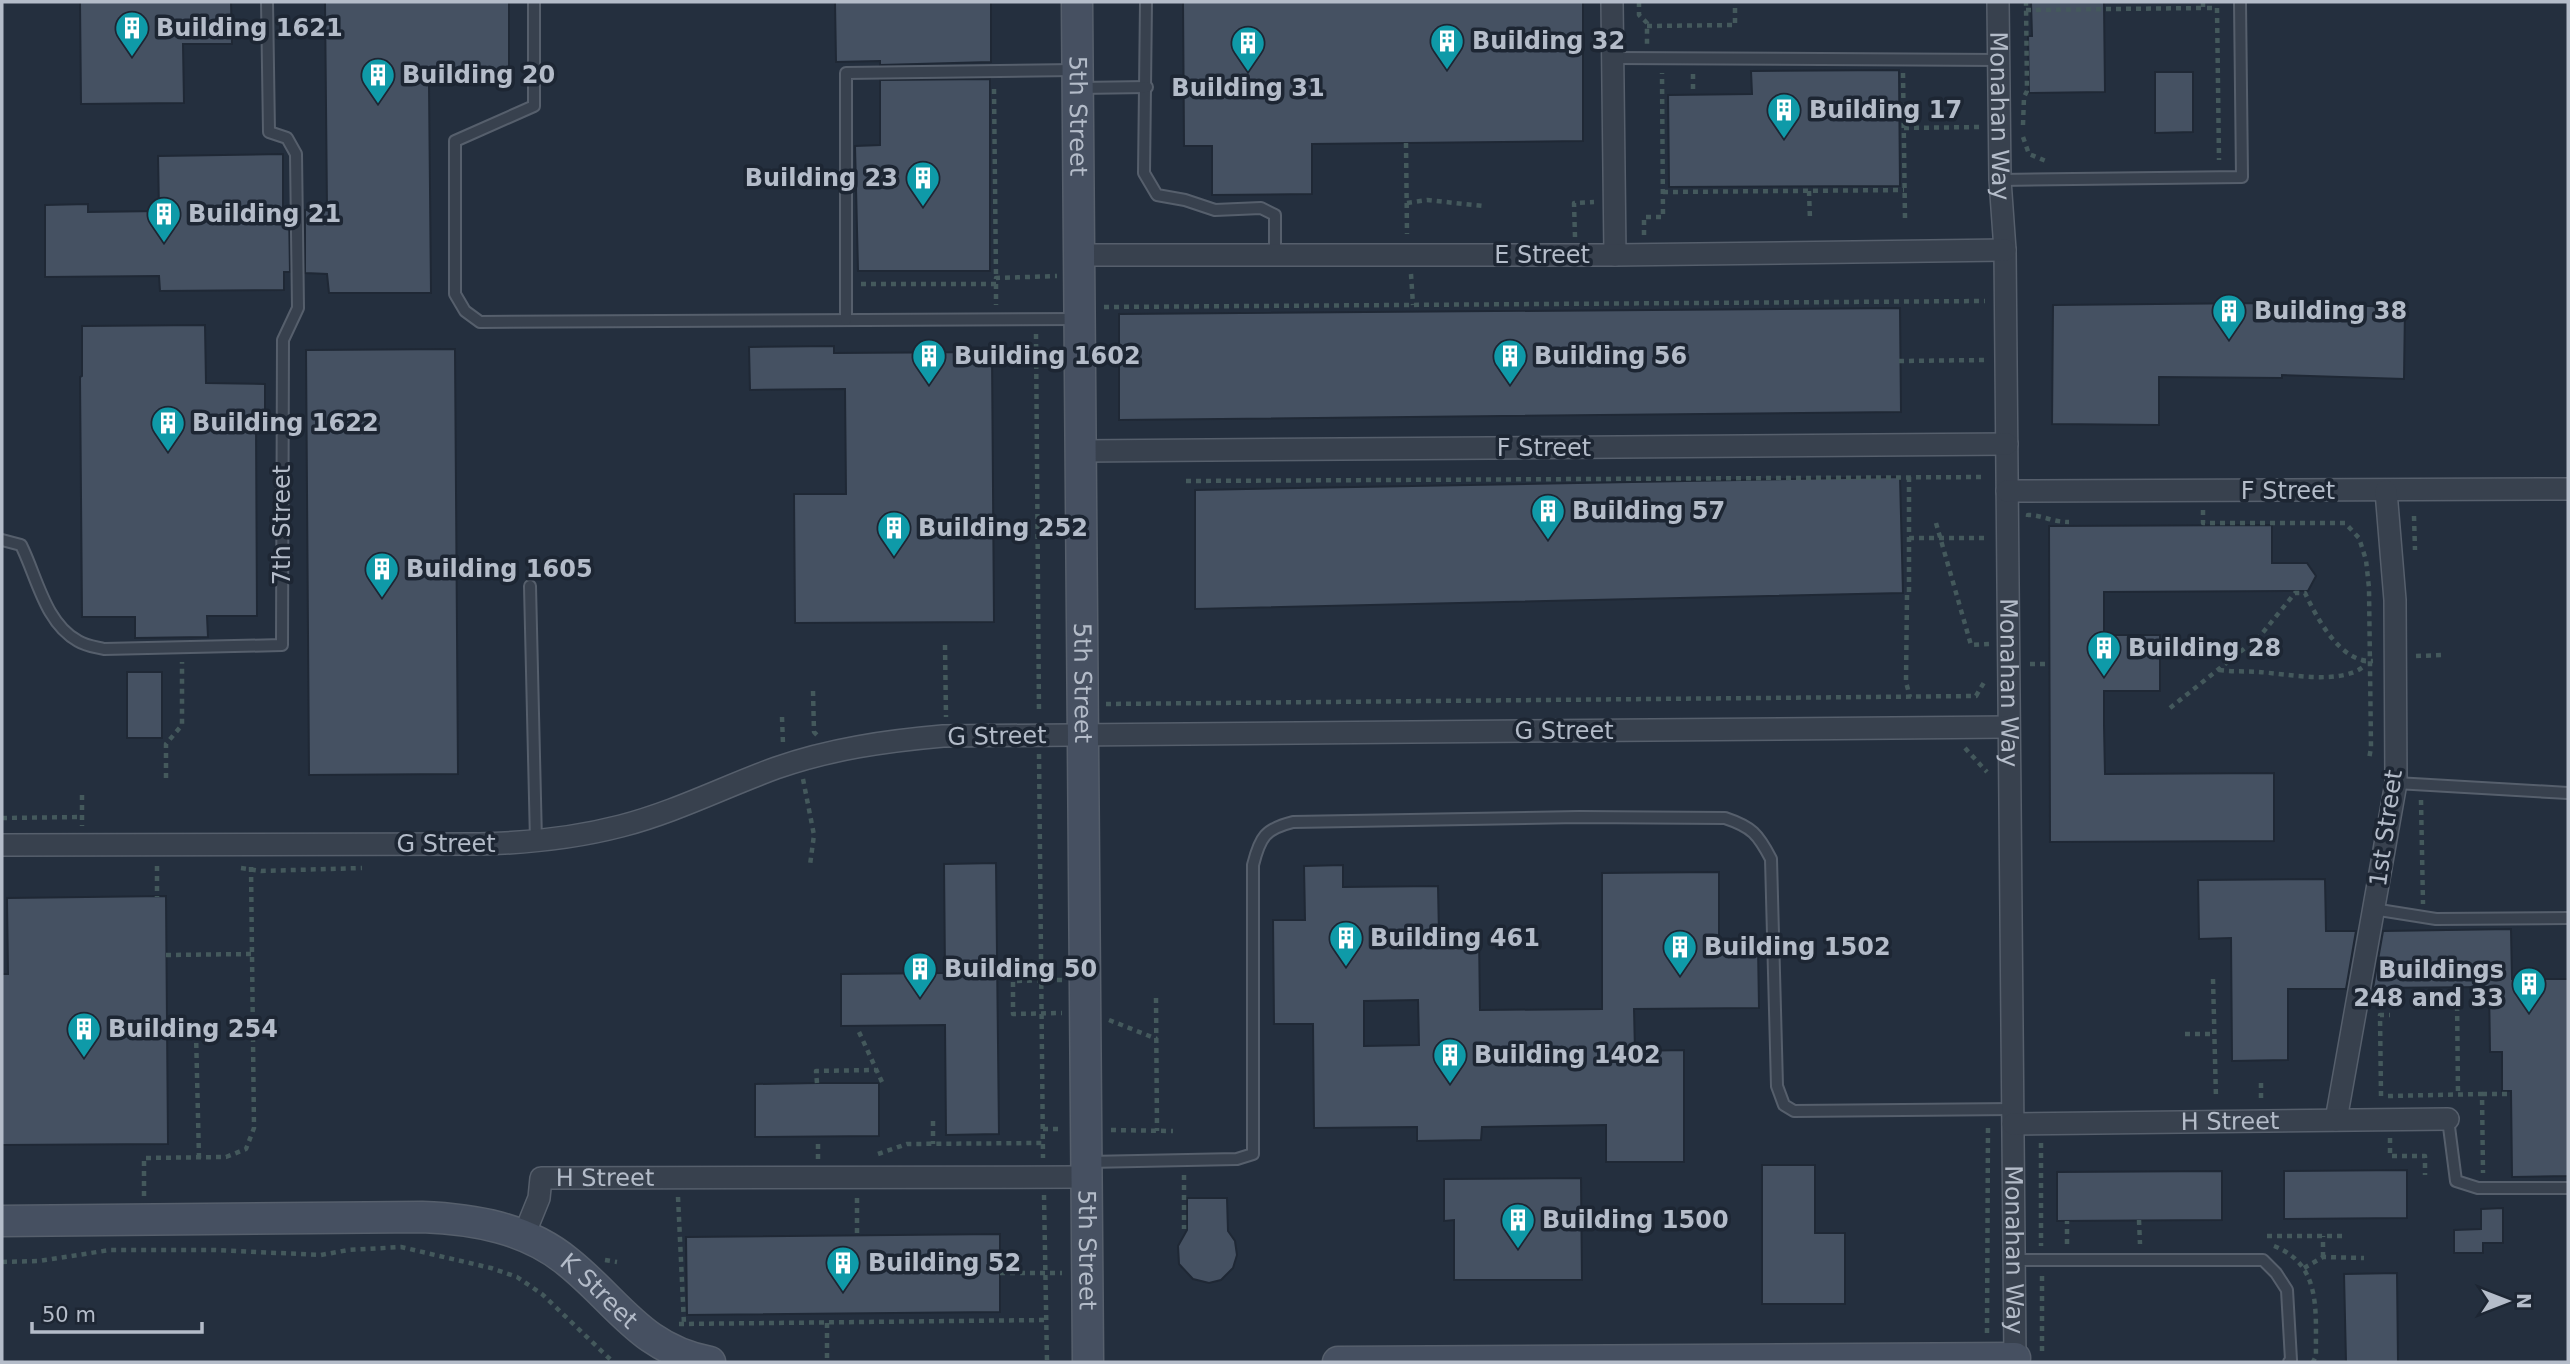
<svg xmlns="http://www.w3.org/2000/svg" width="2570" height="1364" font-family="'DejaVu Sans',sans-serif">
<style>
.building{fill:#455162;stroke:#1f2835;stroke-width:2;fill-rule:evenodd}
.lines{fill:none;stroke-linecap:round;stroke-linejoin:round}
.lane-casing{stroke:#565f6c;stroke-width:14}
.street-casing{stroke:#565f6c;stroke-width:24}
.secondary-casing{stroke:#565f6c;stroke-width:33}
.path{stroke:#44595c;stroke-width:4.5;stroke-dasharray:5 5;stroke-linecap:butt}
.lane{stroke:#38414e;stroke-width:10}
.street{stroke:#38414e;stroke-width:21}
.secondary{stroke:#465061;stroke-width:30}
.labels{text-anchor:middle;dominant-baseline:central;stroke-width:7;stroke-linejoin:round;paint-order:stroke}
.poi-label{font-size:24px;font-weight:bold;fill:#b4bcc9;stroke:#1d2633;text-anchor:start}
.street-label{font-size:24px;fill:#b4bcc9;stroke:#1d2633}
</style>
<rect width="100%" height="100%" fill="#242f3e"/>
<g class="building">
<path d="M 80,2 L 231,2 L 232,44 L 183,44 L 184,103 L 81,104 Z"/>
<path d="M 325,2 L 509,2 L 509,85 L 429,84 L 431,293 L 329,293 L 327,274 L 305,273 L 305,210 L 327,209 Z"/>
<path d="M 835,2 L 991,2 L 991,62 L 880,65 L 880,61 L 836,62 Z"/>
<path d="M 1183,2 L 1583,2 L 1583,141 L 1312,144 L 1312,194 L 1212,195 L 1212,146 L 1184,146 Z"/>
<path d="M 2031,2 L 2104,2 L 2105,92 L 2029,93 L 2028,36 L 2032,36 Z"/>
<path d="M 1899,70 L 1900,186 L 1669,187 L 1668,95 L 1752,94 L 1751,71 Z"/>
<path d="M 2155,72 L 2193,72 L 2193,132 L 2155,133 Z"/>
<path d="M 990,79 L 990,271 L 858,271 L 855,146 L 880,145 L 880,80 Z"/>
<path d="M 283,154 L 283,211 L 289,210 L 290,272 L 284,272 L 284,290 L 160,291 L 159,276 L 45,277 L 45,205 L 88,204 L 88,212 L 159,211 L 158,156 Z"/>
<path d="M 2260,303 L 2405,307 L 2404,379 L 2282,375 L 2282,378 L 2159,377 L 2159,425 L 2052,424 L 2053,305 Z"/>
<path d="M 1900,308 L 1901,412 L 1119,420 L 1119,314 Z"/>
<path d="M 205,325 L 206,383 L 265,384 L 265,423 L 256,423 L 257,616 L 207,616 L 208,637 L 135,638 L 135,617 L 82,617 L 80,377 L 82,376 L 82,326 Z"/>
<path d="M 834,346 L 834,353 L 992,352 L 994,622 L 795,623 L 794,494 L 846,494 L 845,389 L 750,390 L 749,347 Z"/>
<path d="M 455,349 L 458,774 L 309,775 L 306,350 Z"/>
<path d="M 1900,477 L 1903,593 L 1195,609 L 1195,490 Z"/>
<path d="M 2272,525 L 2272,563 L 2307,563 L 2316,576 L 2308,591 L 2104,592 L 2104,635 L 2160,635 L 2160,691 L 2104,691 L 2104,725 L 2105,774 L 2274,773 L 2274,841 L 2050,842 L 2049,526 Z"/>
<rect x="127" y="672" width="35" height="66"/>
<path d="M 996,863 L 999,1134 L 946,1135 L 945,1025 L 841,1026 L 841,974 L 945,973 L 944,864 Z"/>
<path d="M 1343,865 L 1343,887 L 1438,886 L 1439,935 L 1479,934 L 1480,1010 L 1602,1009 L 1602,873 L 1719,872 L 1719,946 L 1758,945 L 1759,1008 L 1634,1009 L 1635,1051 L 1684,1050 L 1684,1162 L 1606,1162 L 1606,1125 L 1482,1127 L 1481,1140 L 1417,1141 L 1417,1127 L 1314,1128 L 1313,1024 L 1274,1024 L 1273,920 L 1305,920 L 1304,866 ZM 1418,1000 L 1419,1045 L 1364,1046 L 1364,1001 Z"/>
<path d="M 2325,879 L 2326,931 L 2356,931 L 2346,989 L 2288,989 L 2288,1060 L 2232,1061 L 2231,938 L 2199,939 L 2198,880 Z"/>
<path d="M 166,896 L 168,1144 L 2,1145 L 2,974 L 8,974 L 7,898 Z"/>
<path d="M 2511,929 L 2512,979 L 2568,979 L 2568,1176 L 2512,1177 L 2511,1091 L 2502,1091 L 2502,1052 L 2490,1052 L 2489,987 L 2373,988 L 2383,931 Z"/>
<path d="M 817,1083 L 879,1083 L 879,1136 L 755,1137 L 755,1084 Z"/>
<path d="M 1762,1165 L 1815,1165 L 1815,1233 L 1845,1233 L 1845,1304 L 1762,1304 Z"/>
<path d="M 2407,1170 L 2407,1218 L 2284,1219 L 2284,1171 Z"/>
<path d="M 2222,1171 L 2222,1220 L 2057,1221 L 2057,1172 Z"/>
<path d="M 1581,1178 L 1582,1280 L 1454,1280 L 1454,1220 L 1444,1221 L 1444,1179 Z"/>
<path d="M 1187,1198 L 1227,1198 L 1228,1231 L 1235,1241 L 1237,1255 L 1233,1268 L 1221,1280 L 1209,1283 L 1193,1279 L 1179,1264 L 1178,1246 L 1187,1230 Z"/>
<path d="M 2503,1208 L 2503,1243 L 2483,1243 L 2483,1253 L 2454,1253 L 2454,1230 L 2481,1229 L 2481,1209 Z"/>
<path d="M 1000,1234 L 1000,1312 L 687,1315 L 686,1237 Z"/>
<path d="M 2397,1273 L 2398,1362 L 2346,1362 L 2344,1274 Z"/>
</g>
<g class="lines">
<g class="lane-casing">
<g id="lane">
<path d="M 534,2 L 534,106 L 455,141 L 455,294 L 465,311 L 480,322 L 1078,319"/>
<path d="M 1146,2 L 1144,173 L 1157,195 L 1185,200 L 1215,210 L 1261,208 L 1275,215 L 1275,255"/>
<path d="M 1613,58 L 1999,60"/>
<path d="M 1079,88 L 1147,87"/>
<path d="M 2000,180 L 2242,177 L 2240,2"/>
<path d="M 846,320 L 846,73 L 1075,70"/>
<path d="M 2,540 L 21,545 C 37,577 45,623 78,641 C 86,646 96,647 104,649 L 282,645 L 283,340 L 298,308 L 296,154 L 287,138 L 269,132 L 267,2"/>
<path d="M 530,586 L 536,841"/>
<path d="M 2396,783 L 2568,793"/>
<path d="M 2373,909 L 2436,919 L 2568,918"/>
<path d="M 2448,1119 L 2456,1181 L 2478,1188 L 2568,1188"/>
<path d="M 1088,1162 L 1237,1159 L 1253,1154 L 1253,865 C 1260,837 1265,829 1293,822 L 1579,817 L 1725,818 C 1752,827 1758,834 1771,859 L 1777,1086 L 1784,1105 L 1794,1111 L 2013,1109"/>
<path d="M 2014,1260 L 2263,1260 L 2276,1273 L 2287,1290 L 2291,1360 L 2289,1362"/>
</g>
</g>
<g class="street-casing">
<g id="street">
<path d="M 1612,2 L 1615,255"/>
<path id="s1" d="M 1998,2 L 2000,180 L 2005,250 L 2015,1358"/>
<path d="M 1080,255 L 1615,255 L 2005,250"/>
<path d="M 1082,451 L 2007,444"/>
<path d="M 2007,491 L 2568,489"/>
<path d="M 2,845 L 479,844 C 527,843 575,838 621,826 C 675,812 724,787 776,768 C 830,749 886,741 943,736 L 2009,727"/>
<path d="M 2336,1120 L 2396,783 L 2395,600 L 2386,491"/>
<path id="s2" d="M 2013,1124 L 2448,1119"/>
<path id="s3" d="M 524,1235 L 539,1198 L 541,1178 L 1087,1177"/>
</g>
</g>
<g class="secondary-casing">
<g id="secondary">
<path id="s4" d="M 1077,2 L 1088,1362"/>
<path id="s5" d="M 2,1221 L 422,1217 C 474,1219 527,1228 568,1262 C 618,1302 641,1349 710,1362"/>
<path d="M 1338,1362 L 2015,1358 L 2014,1362"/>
</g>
</g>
<g class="path">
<path d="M 1639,2 L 1639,15 L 1647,23 L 1647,44"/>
<path d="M 2203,2 L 2203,8 L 2217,8 L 2219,160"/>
<path d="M 2026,10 L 2203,8"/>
<path d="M 1647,26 L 1735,25 L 1735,2"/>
<path d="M 1903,73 L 1905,219"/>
<path d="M 1693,74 L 1693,94"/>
<path d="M 994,89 L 996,278"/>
<path d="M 2023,125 L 2024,97 L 2027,91 L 2026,2"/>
<path d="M 1904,128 L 1980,127"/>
<path d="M 2023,137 L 2029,154 L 2046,161"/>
<path d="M 1406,143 L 1407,234"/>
<path d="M 1809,191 L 1810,220"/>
<path d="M 1663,192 L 1904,190"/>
<path d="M 1407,203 L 1427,200 L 1483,206"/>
<path d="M 1644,235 L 1644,217 L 1663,217 L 1662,73"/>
<path d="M 1575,237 L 1574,203 L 1594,202"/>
<path d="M 1411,274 L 1413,305"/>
<path d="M 861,284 L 996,284 L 996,278 L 1057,276"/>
<path d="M 996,284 L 996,305"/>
<path d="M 1104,307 L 1985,301"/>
<path d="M 1036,334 L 1039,714"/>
<path d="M 1899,361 L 1985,360"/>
<path d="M 1909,477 L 1909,594 L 1907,594 L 1906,682 L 1910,697"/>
<path d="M 1186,481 L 1986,477"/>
<path d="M 2203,510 L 2203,523 L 2345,523 L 2359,538 L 2366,560 L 2369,588 L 2371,748 L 2369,759"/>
<path d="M 2414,516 L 2415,550"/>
<path d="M 2028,517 L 2028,515 C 2042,515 2052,522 2069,522"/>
<path d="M 1936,523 L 1971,645 L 1989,644"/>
<path d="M 1909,538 L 1989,538"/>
<path d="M 945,645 L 946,717"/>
<path d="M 2416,656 L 2444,655"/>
<path d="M 2030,664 L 2049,664"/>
<path d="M 2219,670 C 2233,672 2246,671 2259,672 C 2288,674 2339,685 2363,667 L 2364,661"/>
<path d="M 813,691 L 814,732 L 818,736"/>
<path d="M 1106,704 L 1976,696 L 1986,679"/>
<path d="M 2170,708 L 2260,636 L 2295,593 L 2305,593 C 2317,618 2340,663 2373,661"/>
<path d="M 782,717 L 783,744"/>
<path d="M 1965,748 L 1987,772"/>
<path d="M 1039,754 L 1043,1158"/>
<path d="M 166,778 L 166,744 L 182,725 L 182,662"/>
<path d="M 803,779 L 814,835 L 810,865"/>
<path d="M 82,795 L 82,826"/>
<path d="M 2421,800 L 2423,904"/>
<path d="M 2,818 L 82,817"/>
<path d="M 157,866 L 157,897"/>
<path d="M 241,868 L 261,871 L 362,868"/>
<path d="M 166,955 L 252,954"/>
<path d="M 2213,979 L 2216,1099"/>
<path d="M 1062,980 L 1013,981 L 1013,1014 L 1062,1013"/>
<path d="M 2457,996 L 2458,1094"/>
<path d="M 1156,998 L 1157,1131"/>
<path d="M 1109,1020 L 1157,1039"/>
<path d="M 859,1032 L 882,1082"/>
<path d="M 196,1033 L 199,1158"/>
<path d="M 2185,1034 L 2215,1034"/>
<path d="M 817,1083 L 816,1071 L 876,1070"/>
<path d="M 2261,1083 L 2261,1098"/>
<path d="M 2482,1094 L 2511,1094"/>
<path d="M 2381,1096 L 2380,1015 L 2390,1015"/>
<path d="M 2388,1096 L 2482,1094 L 2483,1173"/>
<path d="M 933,1121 L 933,1144"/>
<path d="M 1043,1129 L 1061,1129"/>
<path d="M 1111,1130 L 1173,1131"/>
<path d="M 2390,1138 L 2390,1156 L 2425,1156 L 2425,1175"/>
<path d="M 2041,1143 L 2041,1246"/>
<path d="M 878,1154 L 907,1144 L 1043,1143"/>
<path d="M 818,1159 L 818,1140"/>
<path d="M 1184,1175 L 1184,1229"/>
<path d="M 1044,1195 L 1047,1362"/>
<path d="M 144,1196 L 144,1158 L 226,1157 L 246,1149 L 254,1128 L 251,866"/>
<path d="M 678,1197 L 684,1324"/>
<path d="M 857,1198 L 857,1235"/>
<path d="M 2139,1220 L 2140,1244"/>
<path d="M 2267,1236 L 2343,1236"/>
<path d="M 2067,1244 L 2067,1221"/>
<path d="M 2274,1246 C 2323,1265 2315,1314 2316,1356 L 2313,1362"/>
<path d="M 2323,1257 L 2323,1236"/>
<path d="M 605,1260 L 617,1262"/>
<path d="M 2,1262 L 39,1261 L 110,1250 L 215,1250 L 321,1255 L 348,1250 L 401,1247 L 491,1268 L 517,1277 L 542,1294 L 613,1362"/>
<path d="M 2304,1268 L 2323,1257 L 2364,1258"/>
<path d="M 1000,1273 L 1062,1273"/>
<path d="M 2042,1276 L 2042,1355"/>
<path d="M 827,1323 L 827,1362"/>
<path d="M 679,1324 L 1046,1320"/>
<path d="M 1987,1333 L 1988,1125"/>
</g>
<use href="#lane" class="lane"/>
<use href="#street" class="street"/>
<use href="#secondary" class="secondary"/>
</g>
<defs>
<g id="building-pin" transform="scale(1.75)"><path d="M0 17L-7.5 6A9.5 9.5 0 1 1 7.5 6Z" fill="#0f9aa8" stroke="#1d2633"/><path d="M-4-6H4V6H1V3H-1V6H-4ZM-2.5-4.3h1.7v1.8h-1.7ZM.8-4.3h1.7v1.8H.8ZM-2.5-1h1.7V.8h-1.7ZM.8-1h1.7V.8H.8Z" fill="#fff"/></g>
</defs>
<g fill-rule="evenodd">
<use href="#building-pin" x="132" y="28"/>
<use href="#building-pin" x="1447" y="41"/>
<use href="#building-pin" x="1248" y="43"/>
<use href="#building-pin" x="378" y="75"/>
<use href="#building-pin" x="1784" y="110"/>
<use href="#building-pin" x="923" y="178"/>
<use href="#building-pin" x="164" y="214"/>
<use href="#building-pin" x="2229" y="311"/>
<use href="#building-pin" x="929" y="356"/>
<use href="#building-pin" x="1510" y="356"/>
<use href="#building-pin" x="168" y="423"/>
<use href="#building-pin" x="1548" y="511"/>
<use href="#building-pin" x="894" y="528"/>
<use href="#building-pin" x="382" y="569"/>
<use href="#building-pin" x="2104" y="648"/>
<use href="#building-pin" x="1346" y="938"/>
<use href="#building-pin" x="1680" y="947"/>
<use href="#building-pin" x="920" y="969"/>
<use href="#building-pin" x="2529" y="984"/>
<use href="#building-pin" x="84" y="1029"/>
<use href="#building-pin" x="1450" y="1055"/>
<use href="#building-pin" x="1518" y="1220"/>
<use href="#building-pin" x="843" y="1263"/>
</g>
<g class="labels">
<g class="poi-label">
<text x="156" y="28">Building 1621</text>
<text x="1472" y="41">Building 32</text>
<text x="402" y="75">Building 20</text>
<text x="1248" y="88" text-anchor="middle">Building 31</text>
<text x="1809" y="110">Building 17</text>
<text x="898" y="178" text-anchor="end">Building 23</text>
<text x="188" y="214">Building 21</text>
<text x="2254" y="311">Building 38</text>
<text x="954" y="356">Building 1602</text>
<text x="1534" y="356">Building 56</text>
<text x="192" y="423">Building 1622</text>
<text x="1572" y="511">Building 57</text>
<text x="918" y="528">Building 252</text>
<text x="406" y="569">Building 1605</text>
<text x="2128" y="648">Building 28</text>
<text x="1370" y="938">Building 461</text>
<text x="1704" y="947">Building 1502</text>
<text x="944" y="969">Building 50</text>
<text x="2504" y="970" text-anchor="end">Buildings<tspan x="2504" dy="28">248 and 33</tspan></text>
<text x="108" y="1029">Building 254</text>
<text x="1474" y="1055">Building 1402</text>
<text x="1542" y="1220">Building 1500</text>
<text x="868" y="1263">Building 52</text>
</g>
<g class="street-label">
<text stroke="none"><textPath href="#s4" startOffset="114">5th Street</textPath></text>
<text stroke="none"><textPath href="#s1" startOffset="114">Monahan Way</textPath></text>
<text x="1542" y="255">E Street</text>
<text x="1544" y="448">F Street</text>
<text x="2288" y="491">F Street</text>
<text transform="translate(282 525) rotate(-90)">7th Street</text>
<text stroke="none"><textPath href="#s4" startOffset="681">5th Street</textPath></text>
<text stroke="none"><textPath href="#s1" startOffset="681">Monahan Way</textPath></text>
<text x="1564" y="731">G Street</text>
<text transform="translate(997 736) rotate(-1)">G Street</text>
<text transform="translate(2386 828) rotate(-82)">1st Street</text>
<text x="446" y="844">G Street</text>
<text stroke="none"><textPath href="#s2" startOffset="217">H Street</textPath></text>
<text stroke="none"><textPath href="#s3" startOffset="124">H Street</textPath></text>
<text stroke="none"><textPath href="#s4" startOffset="1248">5th Street</textPath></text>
<text stroke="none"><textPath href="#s1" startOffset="1248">Monahan Way</textPath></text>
<text stroke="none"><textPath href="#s5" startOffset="618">K Street</textPath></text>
</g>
</g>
<rect width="2570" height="1364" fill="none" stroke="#b4bcc9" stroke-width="7"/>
<g transform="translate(2507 1301) rotate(90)" stroke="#1d2633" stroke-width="5" paint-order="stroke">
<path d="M0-5L12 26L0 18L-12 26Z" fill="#b4bcc9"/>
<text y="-10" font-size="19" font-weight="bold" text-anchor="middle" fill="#b4bcc9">N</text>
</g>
<path d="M32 1322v10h170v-10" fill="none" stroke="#b4bcc9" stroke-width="3.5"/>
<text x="42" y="1322" font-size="21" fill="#b4bcc9" stroke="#1d2633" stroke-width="5" paint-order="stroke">50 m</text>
</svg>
